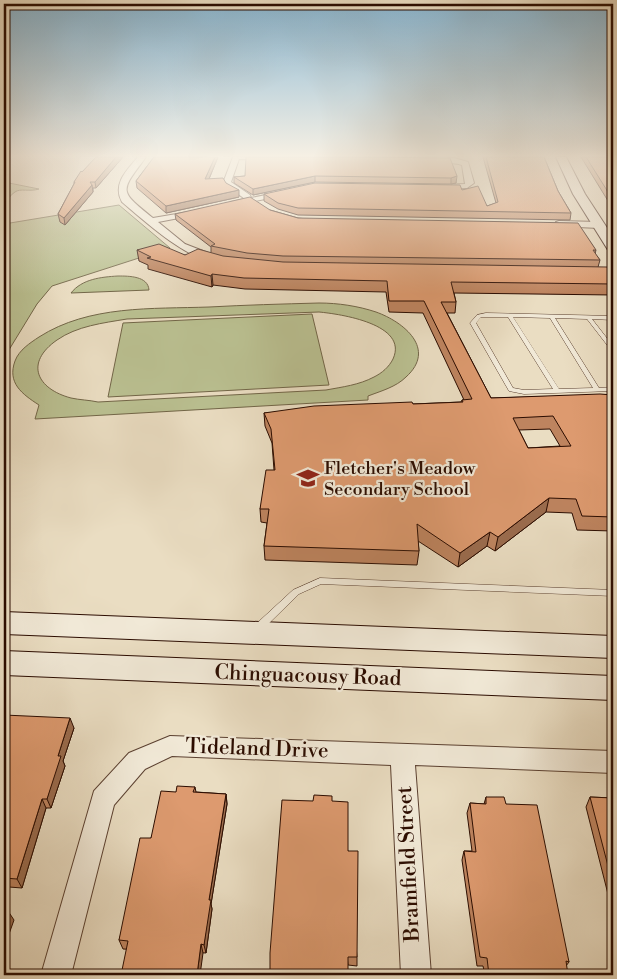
<svg xmlns="http://www.w3.org/2000/svg" width="617" height="979" font-family="'Libre Bodoni',serif">
<style>
.green{fill:#bac091;stroke:#726648;fill-rule:evenodd}
.lines{fill:none;stroke-linecap:round;stroke-linejoin:round}
.lane-casing{stroke:#5b4030;stroke-width:1}
.street-casing{stroke:#5b4030;stroke-width:2}
.secondary-casing{stroke:#2b0c00;stroke-width:2}
.lane{fill:#f1e9d7;fill-rule:evenodd}
.street{fill:#f1e9d7;fill-rule:evenodd}
.secondary{fill:#f1e9d7;fill-rule:evenodd}
.wall{fill:#be845f;stroke:#2b0c00;fill-rule:evenodd}
.shaded-wall{fill:#9b6c4e;stroke:#2b0c00}
.building{fill:#dd9a6f;stroke:#2b0c00;fill-rule:evenodd}
.labels{text-anchor:middle;dominant-baseline:central;stroke-width:4.5;stroke-linejoin:round;paint-order:stroke}
.poi-label{font-size:18px;fill:#2b0c00;stroke:#f1e9d7;text-anchor:start}
.near-street-label{font-size:21px;fill:#2b0c00;stroke:#f1e9d7}
</style>
<rect width="100%" height="100%" fill="#eaddc2"/>
<filter id="stains"><feTurbulence type="fractalNoise" baseFrequency=".004" numOctaves="4"/><feColorMatrix values="0 0 0 0 .2 0 0 0 0 .09 0 0 0 0 .02 0 0 0 .5 -.17"/></filter>
<radialGradient id="worn" r=".72"><stop offset=".6" stop-color="#630" stop-opacity="0"/><stop offset="1" stop-color="#630" stop-opacity=".3"/></radialGradient>
<g class="green">
<path d="M 4,182 L 39,189 C 30,192 20,188 15,192 C 11,194 8,200 4,203 Z"/>
<path d="M 119,205 L 170,248 L 52,286 L 37,304 L 4,358 L 4,224 Z"/>
<path d="M 118,276 C 129,276 148,276 149,290 L 71,293 C 82,279 101,277 118,276 Z"/>
<path d="M 319,303 C 338,303 358,306 376,312 C 404,322 437,349 406,377 C 396,387 381,391 368,396 L 368,400 L 35,419 L 39,405 C 22,394 7,383 15,361 C 19,350 30,343 39,337 C 89,305 152,309 209,307 C 245,305 282,304 319,303 ZM 319,312 C 340,314 409,324 393,359 C 389,367 382,373 374,377 C 359,385 342,387 326,390 L 98,402 C 89,400 80,400 71,398 C 37,389 24,363 57,340 C 77,326 103,323 127,319 Z"/>
<path d="M 312,314 L 329,385 L 108,397 L 123,323 Z"/>
</g>
<g class="lines">
<g class="lane-casing">
<g id="lane">
<path d="M 486,313 L 613,316 L 613,320 L 592,319 L 613,346 L 613,351 L 611,350 L 587,319 L 555,318 L 599,388 L 613,387 L 613,391 L 524,394 L 509,391 L 470,323 L 477,315 ZM 481,317 L 508,317 L 553,389 L 524,390 L 513,388 L 476,323 ZM 513,317 L 550,318 L 593,388 L 559,389 Z"/>
<path d="M 320,578 L 613,590 L 613,596 L 321,584 L 299,594 L 261,631 L 258,632 L 255,631 L 253,628 L 255,625 L 293,590 Z"/>
</g>
</g>
<g class="street-casing">
<g id="street">
<path d="M 138,157 L 146,157 C 120,192 118,190 153,218 L 200,210 L 200,214 L 158,222 L 185,244 L 216,256 L 216,260 C 192,265 140,217 122,202 C 112,184 127,170 138,157 Z"/>
<path d="M 233,157 L 271,158 L 267,160 L 239,159 L 231,182 L 250,195 L 251,198 L 285,191 L 289,193 L 285,195 L 231,206 L 231,202 L 245,199 L 223,183 Z"/>
<path d="M 426,157 L 454,158 L 468,162 L 474,183 L 467,188 L 436,189 L 435,187 L 439,185 L 465,184 L 462,165 C 450,161 434,165 425,159 Z"/>
<path d="M 559,221 L 599,222 L 604,225 L 599,228 L 556,226 L 556,222 Z"/>
<path d="M 170,736 L 613,751 L 613,773 L 415,765 L 431,975 L 401,975 L 391,765 L 172,756 L 145,769 L 114,805 L 71,975 L 41,975 L 94,791 L 129,753 Z"/>
</g>
</g>
<g class="secondary-casing">
<g id="secondary">
<path d="M 556,157 L 566,157 L 585,194 L 613,237 L 613,251 L 608,250 L 573,194 Z"/>
<path d="M 4,612 L 613,636 L 613,658 L 4,634 Z"/>
<path d="M 4,651 L 613,676 L 613,700 L 4,675 Z"/>
</g>
</g>
<use href="#lane" class="lane"/>
<use href="#street" class="street"/>
<use href="#secondary" class="secondary"/>
</g>
<g class="wall">
<path d="M 96,157 L 123,157 L 96,188 L 93,188 L 93,192 L 65,225 L 60,222 L 58,214 L 74,184 L 74,182 Z"/>
<path d="M 154,157 L 218,157 L 209,179 L 226,183 L 239,197 L 166,213 L 137,188 L 136,181 Z"/>
<path d="M 483,157 L 544,157 L 558,191 L 571,213 L 570,220 L 298,215 L 278,209 L 264,201 L 264,194 L 462,190 L 487,206 L 496,203 Z"/>
<path d="M 581,157 L 613,157 L 613,210 L 613,209 Z"/>
<path d="M 450,158 L 456,183 L 451,184 L 315,182 L 253,195 L 234,183 L 234,177 Z"/>
<path d="M 270,210 L 298,218 L 596,250 L 595,254 L 600,260 L 598,267 L 613,275 L 613,295 L 454,293 L 456,302 L 455,313 L 447,313 L 491,398 L 613,395 L 613,531 L 577,530 L 572,513 L 546,512 L 495,551 L 487,546 L 458,567 L 418,541 L 419,551 L 417,565 L 265,560 L 264,546 L 267,523 L 261,522 L 260,509 L 274,470 L 272,443 L 265,426 L 264,413 L 413,404 L 461,402 L 462,400 L 464,400 L 423,313 L 389,312 L 386,292 L 245,289 L 213,285 L 212,287 L 148,269 L 148,265 L 139,261 L 137,250 L 185,255 L 211,253 L 211,247 L 176,220 L 175,214 ZM 550,429 L 560,446 L 528,448 L 519,430 Z"/>
<path d="M 4,717 L 74,728 L 63,761 L 65,766 L 51,808 L 46,808 L 22,888 L 9,887 L 4,904 Z"/>
<path d="M 195,787 L 196,792 L 226,794 L 227,804 L 211,904 L 212,909 L 206,953 L 123,949 L 119,940 L 151,838 L 176,792 Z"/>
<path d="M 486,797 L 506,804 L 569,962 L 566,966 L 568,975 L 485,975 L 483,966 L 477,966 L 462,860 L 464,851 L 472,851 L 467,813 L 470,803 L 484,804 Z"/>
<path d="M 590,797 L 613,798 L 613,914 L 586,807 Z"/>
<path d="M 332,801 L 348,851 L 357,957 L 357,966 L 348,965 Z"/>
</g>
<g class="shaded-wall">
<path d="M 116,157 L 123,157 L 96,188 L 95,182 Z"/>
<path d="M 215,157 L 218,157 L 206,186 L 205,179 Z"/>
<path d="M 315,176 L 315,182 L 253,195 L 253,189 Z"/>
<path d="M 457,176 L 456,183 L 451,184 L 451,178 Z"/>
<path d="M 92,185 L 93,192 L 65,225 L 64,218 Z"/>
<path d="M 239,190 L 239,197 L 166,213 L 166,206 Z"/>
<path d="M 212,274 L 213,285 L 212,287 L 211,276 Z"/>
<path d="M 549,498 L 546,512 L 495,551 L 498,537 Z"/>
<path d="M 490,532 L 487,546 L 458,567 L 460,553 Z"/>
<path d="M 70,718 L 74,728 L 63,761 L 65,766 L 51,808 L 47,799 L 58,756 Z"/>
<path d="M 226,794 L 227,804 L 211,904 L 212,909 L 206,953 L 204,945 L 209,900 Z"/>
<path d="M 42,799 L 46,808 L 22,888 L 17,879 Z"/>
<path d="M 4,878 L 9,887 L 4,904 Z"/>
<path d="M 8,911 L 14,920 L 4,948 L 4,924 Z"/>
<path d="M 201,944 L 203,953 L 200,975 L 197,975 Z"/>
</g>
<g class="building">
<path d="M 96,157 L 116,157 L 95,182 L 90,182 L 92,185 L 64,218 L 58,214 L 75,182 L 74,182 L 81,171 L 82,172 Z"/>
<path d="M 154,157 L 215,157 L 205,179 L 223,178 L 226,183 L 239,190 L 166,206 L 136,181 Z"/>
<path d="M 246,157 L 360,157 L 450,158 L 457,176 L 451,178 L 315,176 L 253,189 L 234,177 L 245,176 Z"/>
<path d="M 486,157 L 544,157 L 558,191 L 571,213 L 298,208 L 278,203 L 264,194 L 315,183 L 460,185 L 462,190 L 478,186 L 487,206 L 498,202 Z"/>
<path d="M 586,157 L 613,157 L 613,200 Z"/>
<path d="M 250,197 L 270,210 L 298,218 L 578,223 L 596,250 L 593,250 L 600,260 L 283,256 L 247,253 L 211,246 L 215,244 L 175,214 Z"/>
<path d="M 159,244 L 185,255 L 198,249 L 223,256 L 283,262 L 607,267 L 613,275 L 613,284 L 451,282 L 456,302 L 441,302 L 491,398 L 600,394 L 613,395 L 613,517 L 582,516 L 576,499 L 549,498 L 498,537 L 490,532 L 460,553 L 417,524 L 419,551 L 264,546 L 269,509 L 260,509 L 266,470 L 275,470 L 271,429 L 264,413 L 314,406 L 412,402 L 413,404 L 463,402 L 462,400 L 472,399 L 424,301 L 389,301 L 387,281 L 244,278 L 212,274 L 211,276 L 147,258 L 151,257 L 137,250 ZM 553,416 L 571,446 L 528,448 L 513,418 Z"/>
<path d="M 4,715 L 70,718 L 58,756 L 61,756 L 47,799 L 42,799 L 17,879 L 4,878 L 4,879 Z"/>
<path d="M 177,786 L 195,787 L 193,792 L 226,794 L 209,900 L 211,900 L 204,945 L 201,944 L 197,975 L 121,975 L 128,941 L 119,940 L 140,838 L 151,838 L 161,791 L 176,792 Z"/>
<path d="M 314,795 L 332,796 L 332,801 L 348,802 L 348,851 L 358,851 L 357,957 L 348,957 L 348,975 L 270,975 L 270,953 L 282,800 L 313,801 Z"/>
<path d="M 486,797 L 504,797 L 506,804 L 537,805 L 569,962 L 566,961 L 568,975 L 489,975 L 487,958 L 480,957 L 464,851 L 476,852 L 470,803 L 486,804 Z"/>
<path d="M 590,797 L 613,798 L 613,885 Z"/>
<path d="M 4,911 L 8,911 L 4,924 Z"/>
</g>
<linearGradient id="sky" x2="0" y2="1"><stop stop-color="#88b7d4"/><stop offset="0.53" stop-color="#f6f0e4"/><stop offset="1" stop-color="#f6f0e4" stop-opacity="0"/></linearGradient>
<rect width="617" height="294" fill="url(#sky)"/>
<defs>
<g id="school-bare" transform="scale(1.725)"><path d="M0-5L7-2L0 1L-7-2ZM-4 1L0 2.5L4 1V4Q0 6-4 4Z" fill="#8f2418" stroke="#f1e9d7" stroke-width="2.5" paint-order="stroke"/></g>
</defs>
<g fill-rule="evenodd">
<use href="#school-bare" x="308" y="478"/>
</g>
<g class="labels">
<g class="poi-label">
<text x="324" y="468">Fletcher's Meadow<tspan x="324" dy="21">Secondary School</tspan></text>
</g>
<g class="near-street-label">
<text transform="translate(308 676) rotate(2)">Chinguacousy Road</text>
<text transform="translate(257 749) rotate(2)">Tideland Drive</text>
<text transform="translate(409 864) rotate(-93)">Bramfield Street</text>
</g>
</g>
<rect width="617" height="979" fill="none" stroke="#eaddc2" stroke-width="20"/>
<rect x="5" y="5" width="607" height="969" fill="none" stroke="#2b0c00" stroke-width="2.5"/>
<rect x="10" y="10" width="597" height="959" fill="none" stroke="#2b0c00"/>
<rect width="100%" height="100%" filter="url(#stains)"/>
<rect width="100%" height="100%" fill="url(#worn)"/>
</svg>
